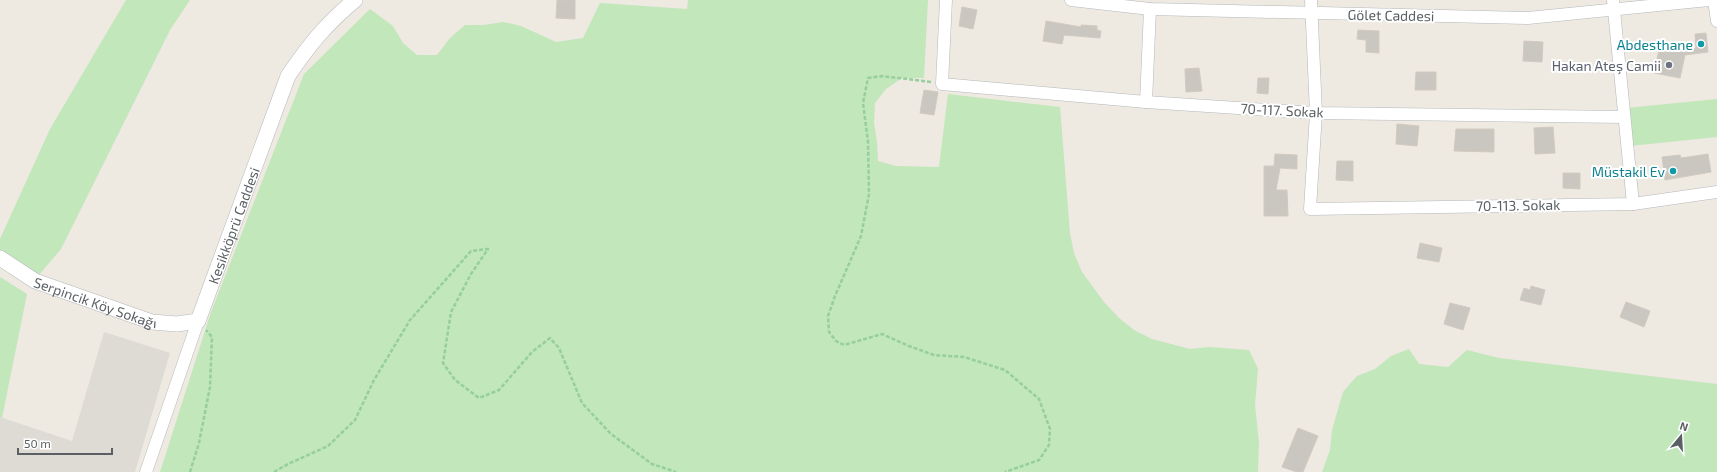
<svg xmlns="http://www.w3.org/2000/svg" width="1717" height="472" font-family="'Exo 2',sans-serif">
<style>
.industrial{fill:#dedbd5}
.green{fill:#c1e7bb}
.building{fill:#cac6c0;stroke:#d2cabf}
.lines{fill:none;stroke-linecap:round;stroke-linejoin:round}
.minor-casing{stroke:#b4b8bc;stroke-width:13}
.tertiary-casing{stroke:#b4b8bc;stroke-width:16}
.path{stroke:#96ce9e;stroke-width:2.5;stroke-dasharray:4 2;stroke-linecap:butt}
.minor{stroke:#fff;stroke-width:12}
.tertiary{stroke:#fff;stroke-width:15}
.culture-dot{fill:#0f9aa8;stroke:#fff;stroke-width:1.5}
.worship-dot{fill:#6b7280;stroke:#fff;stroke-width:1.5}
.labels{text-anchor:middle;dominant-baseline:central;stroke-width:4;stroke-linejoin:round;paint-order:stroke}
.street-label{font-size:14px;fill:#595f63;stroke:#fff}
.culture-label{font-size:14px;fill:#0d838f;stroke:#fff;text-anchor:end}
.worship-label{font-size:14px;fill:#5b616d;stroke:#fff;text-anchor:end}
</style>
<rect width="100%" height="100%" fill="#eee9e1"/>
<path class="industrial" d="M 104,332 L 170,353 L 135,472 L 0,472 L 0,417 L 72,441 Z"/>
<g class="green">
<path d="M 126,0 L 190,0 L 170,30 L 61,249 L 38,276 L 0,251 L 0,239 L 50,129 Z"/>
<path d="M 688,0 L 928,0 L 924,78 L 902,78 L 886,89 L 875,103 L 874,123 L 877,142 L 878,161 L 896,166 L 939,167 L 948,94 L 1060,107 L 1070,233 L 1074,253 L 1082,272 L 1104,302 L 1119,318 L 1134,330 L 1152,339 L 1190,349 L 1209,347 L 1249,350 L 1258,369 L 1255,405 L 1259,443 L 1258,472 L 160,472 L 211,312 L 304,74 L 370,9 L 393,26 L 403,43 L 417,55 L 437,55 L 450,38 L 465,25 L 484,25 L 503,22 L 521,26 L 556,42 L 583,38 L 600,3 L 687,9 Z"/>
<path d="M 1717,99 L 1717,137 L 1630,146 L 1626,108 Z"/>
<path d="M 0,277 L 27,294 L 2,418 L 0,417 Z"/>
<path d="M 1409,349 L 1419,364 L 1448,367 L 1467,350 L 1499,358 L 1717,384 L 1717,472 L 1322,472 L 1330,450 L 1332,430 L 1343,392 L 1357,376 L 1375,369 L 1391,356 Z"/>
</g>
<g class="building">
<path d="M 557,0 L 575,0 L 575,19 L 556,18 Z"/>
<path d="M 962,7 L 977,10 L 973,29 L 959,26 Z"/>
<path d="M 1046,21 L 1081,27 L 1081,25 L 1097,26 L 1097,30 L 1101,31 L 1100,38 L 1064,35 L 1062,44 L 1043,41 Z"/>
<path d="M 1358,30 L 1379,31 L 1379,53 L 1366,52 L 1366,40 L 1357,39 Z"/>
<path d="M 1706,33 L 1708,52 L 1685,55 L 1680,78 L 1654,73 L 1661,41 L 1696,49 L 1695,34 Z"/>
<path d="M 1524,41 L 1543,42 L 1542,62 L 1523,61 Z"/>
<path d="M 1199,68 L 1202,91 L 1186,92 L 1185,69 Z"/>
<path d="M 1416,72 L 1436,72 L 1436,90 L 1415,90 Z"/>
<path d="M 1258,78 L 1269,78 L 1268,94 L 1257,93 Z"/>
<path d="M 924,90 L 938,92 L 934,115 L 920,113 Z"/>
<path d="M 1397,124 L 1419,126 L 1417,146 L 1396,144 Z"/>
<path d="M 1553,127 L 1555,153 L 1535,154 L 1534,128 Z"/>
<path d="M 1456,129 L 1494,129 L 1494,152 L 1454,151 Z"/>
<path d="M 1275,154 L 1297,155 L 1297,169 L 1280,168 L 1276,190 L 1287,190 L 1288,216 L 1264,216 L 1264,166 L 1274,166 Z"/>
<path d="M 1708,154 L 1711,172 L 1665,180 L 1662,157 L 1680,155 L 1681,158 Z"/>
<path d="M 1337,161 L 1353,161 L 1353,181 L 1336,180 Z"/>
<path d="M 1563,173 L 1580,173 L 1580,189 L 1563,188 Z"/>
<path d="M 1420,243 L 1442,248 L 1439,262 L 1417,258 Z"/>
<path d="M 1531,286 L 1545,290 L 1541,305 L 1520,300 L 1524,288 L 1530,290 Z"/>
<path d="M 1626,302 L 1650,311 L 1644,327 L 1620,317 Z"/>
<path d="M 1450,303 L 1470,308 L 1463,330 L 1444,324 Z"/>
<path d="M 1298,428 L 1318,436 L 1303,472 L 1297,472 L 1282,467 Z"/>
</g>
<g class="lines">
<g class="minor-casing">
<g id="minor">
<path d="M 946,0 L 942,84 L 1146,102 L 1316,113 L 1624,117"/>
<path d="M 1071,0 L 1150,9 L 1528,18 L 1709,0"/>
<path d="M 1311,0 L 1316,113 L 1310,209 L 1633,204 L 1717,192"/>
<path d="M 1613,0 L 1633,204"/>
<path d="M 1714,0 L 1717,21"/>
<path d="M 1146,102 L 1150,9"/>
<path d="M 146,472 L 198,321"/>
</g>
</g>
<g class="tertiary-casing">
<g id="tertiary">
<path id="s1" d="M 0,258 L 35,281 L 152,322 L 177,324 L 198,321 L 288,76 C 309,45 326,24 355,0"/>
</g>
</g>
<g class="path">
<path d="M 931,82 L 882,76 L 868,78 L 863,103 L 868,142 L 869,194 L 861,236 L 835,296 L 828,316 L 829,332 L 836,341 L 844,345 L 882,334 L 909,346 L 934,355 L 964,357 L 1005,370 L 1039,399 L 1050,429 L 1049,445 L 1039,460 L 1005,472"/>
<path d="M 190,472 L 199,443 L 210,387 L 212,337 L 206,330"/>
<path d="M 274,472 L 288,464 L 328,446 L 355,420 L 374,380 L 410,320 L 471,251 L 488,249 L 471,274 L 451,312 L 443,363 L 455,380 L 479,398 L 499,390 L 532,352 L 550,338 L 559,348 L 582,403 L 611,434 L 652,464 L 676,472"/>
</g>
<use href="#minor" class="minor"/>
<use href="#tertiary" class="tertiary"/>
</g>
<g class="culture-dot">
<circle cx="1701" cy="44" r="4"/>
<circle cx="1673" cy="171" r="4"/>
</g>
<circle class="worship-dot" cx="1669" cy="65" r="4"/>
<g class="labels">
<g class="street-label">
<text transform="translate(1391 15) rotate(1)">Gölet Caddesi</text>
<text transform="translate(1282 110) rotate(3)">70-117. Sokak</text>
<text transform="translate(1518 205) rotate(-1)">70-113. Sokak</text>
<text stroke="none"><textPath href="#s1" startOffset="314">Kesikköprü Caddesi</textPath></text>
<text stroke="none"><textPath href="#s1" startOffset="106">Serpincik Köy Sokağı</textPath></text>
</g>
<g class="culture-label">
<text x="1693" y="44">Abdesthane</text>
<text x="1665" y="171">Müstakil Ev</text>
</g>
<g class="worship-label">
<text x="1661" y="65">Hakan Ateş Camii</text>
</g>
</g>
<g transform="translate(1681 436) rotate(18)" stroke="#ffffff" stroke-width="3" paint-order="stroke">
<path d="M0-3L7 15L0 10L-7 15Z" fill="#595f63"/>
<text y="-6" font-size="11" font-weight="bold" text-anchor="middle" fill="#595f63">N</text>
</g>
<path d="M18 448v6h94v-6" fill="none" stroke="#595f63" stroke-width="2"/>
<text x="24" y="448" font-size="12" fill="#595f63" stroke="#ffffff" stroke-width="3" paint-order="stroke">50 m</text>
</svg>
